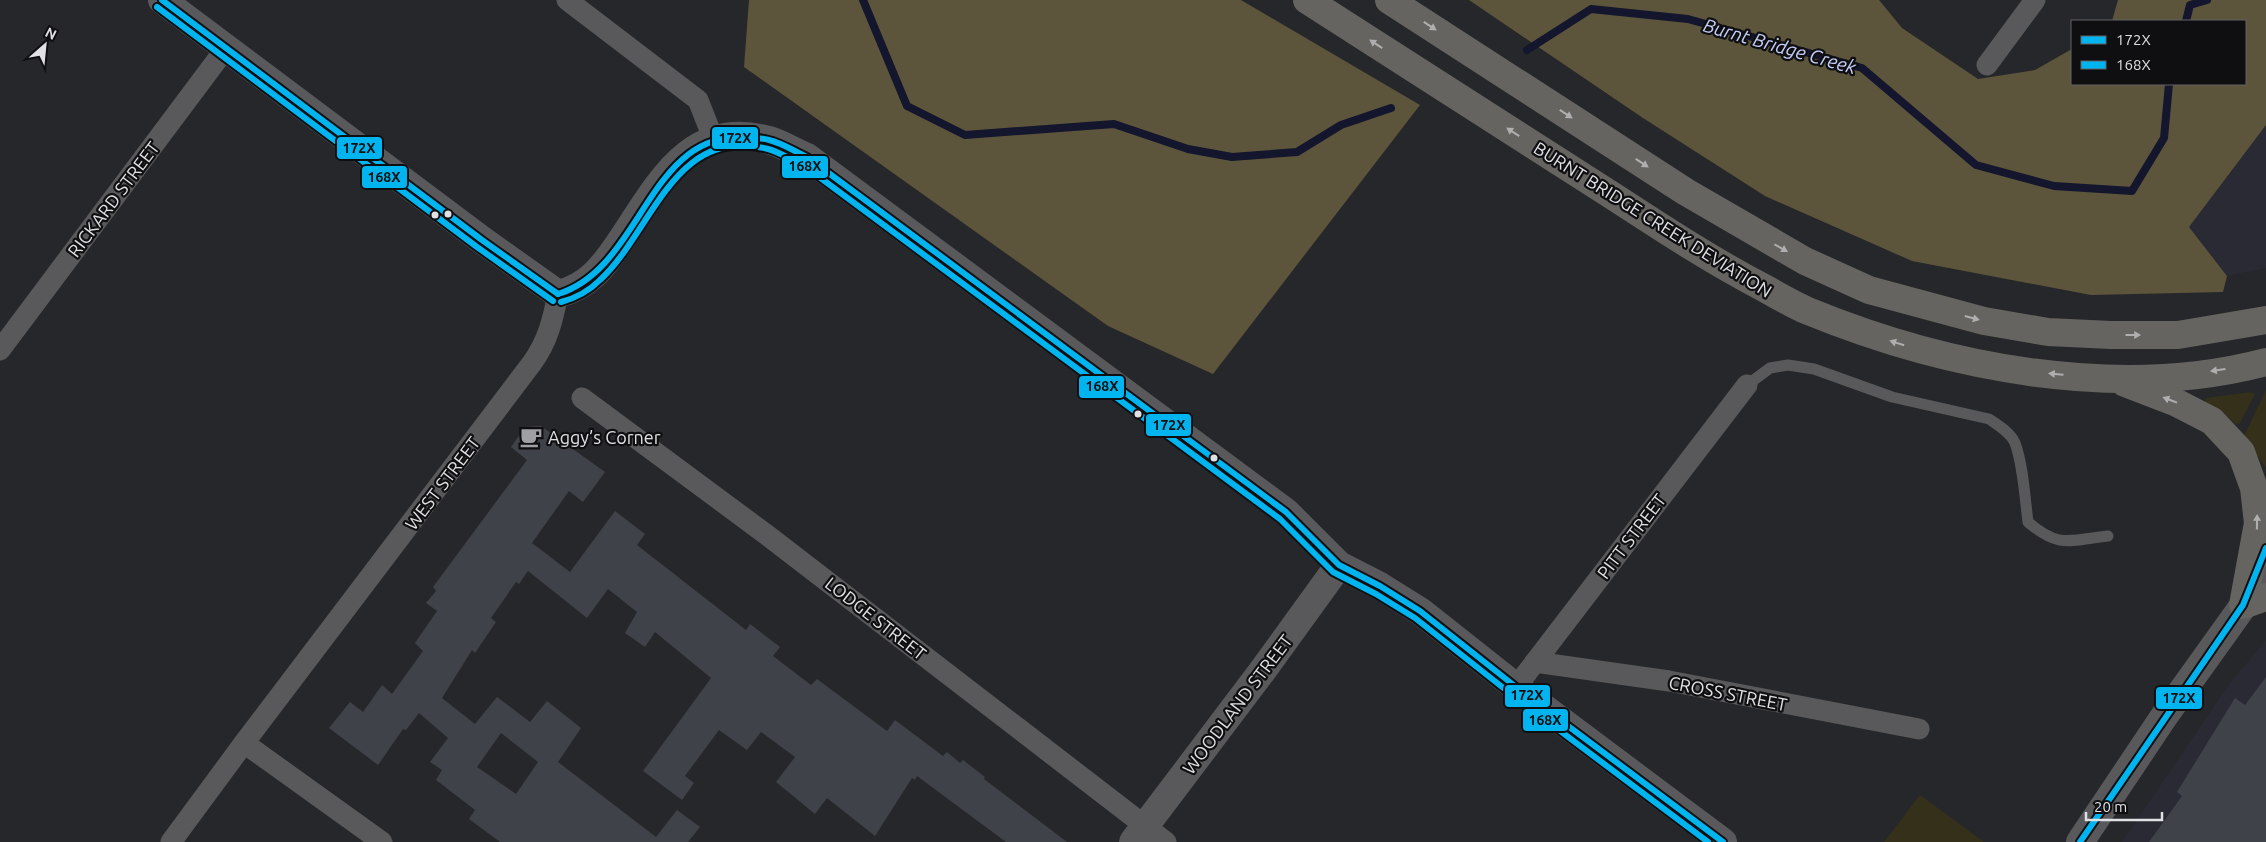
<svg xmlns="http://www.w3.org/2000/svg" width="2266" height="842" font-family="Ubuntu,sans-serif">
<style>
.built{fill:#292a34}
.green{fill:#35301a}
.forest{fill:#5c553b}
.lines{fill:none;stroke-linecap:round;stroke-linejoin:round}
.stream{stroke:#13162c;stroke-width:8}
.building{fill:#404249;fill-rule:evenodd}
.service{stroke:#59595b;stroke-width:11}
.minor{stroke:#59595b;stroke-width:21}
.tertiary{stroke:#59595b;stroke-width:28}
.secondary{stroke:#59595b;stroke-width:28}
.trunk{stroke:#666460;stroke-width:28}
.bus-1-casing{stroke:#0f0f11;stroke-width:10}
.bus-2-casing{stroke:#0f0f11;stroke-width:10}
.bus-1{stroke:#00b5ef;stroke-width:6}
.bus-2{stroke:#00b5ef;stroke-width:6}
.oneway{fill:#afafaf}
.bus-dot{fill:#e0e1e4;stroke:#0f0f11;stroke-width:2}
.labels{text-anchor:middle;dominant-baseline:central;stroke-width:4.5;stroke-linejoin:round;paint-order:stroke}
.street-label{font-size:18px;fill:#e0e1e4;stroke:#0f0f11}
.poi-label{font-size:18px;fill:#e0e1e4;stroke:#0f0f11;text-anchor:start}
.water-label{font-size:19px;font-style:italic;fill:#c6cffa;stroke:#0f0f11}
.line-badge{stroke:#0f0f11;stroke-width:2}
.pale-badge-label{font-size:14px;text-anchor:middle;font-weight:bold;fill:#111}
</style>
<rect width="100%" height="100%" fill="#26272a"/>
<g class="built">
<path d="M 2266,125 L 2266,268 L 2227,276 L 2189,227 Z"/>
<path d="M 2266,640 L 2266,842 L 2122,842 L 2228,686 Z"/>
</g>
<g class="green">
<path d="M 2266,390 L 2266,468 L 2244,436 Z"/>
<path d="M 2251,392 L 2255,394 L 2240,423 L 2236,425 L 2223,412 L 2205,402 L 2206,398 Z"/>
<path d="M 1920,795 L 1984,842 L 1884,842 Z"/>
</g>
<g class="forest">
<path d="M 749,0 L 1241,0 L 1420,105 L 1213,374 L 1108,326 L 744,67 Z"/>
<path d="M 1469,0 L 1879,0 L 1902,28 L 1978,79 L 2035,70 L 2072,49 L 2072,84 L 2245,84 L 2245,21 L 2112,21 L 2118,0 L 2266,0 L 2266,125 L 2189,227 L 2227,276 L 2223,292 L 2091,295 L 1912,261 L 1765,196 L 1643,118 Z"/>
</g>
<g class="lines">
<g class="stream">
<path d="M 863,0 L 907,106 L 965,135 L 1114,124 L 1188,149 L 1232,157 L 1297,152 L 1341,125 L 1391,108"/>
<path d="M 2186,21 L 2190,5 L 2207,0"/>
<path d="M 1527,50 L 1591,9 L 1688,19 L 1862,68 L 1976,165 L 2054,186 L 2132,191 L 2164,138 L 2169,84"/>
</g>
</g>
<g class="building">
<path d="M 541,426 L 605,472 L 583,502 L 569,491 L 532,543 L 570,572 L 615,511 L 645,534 L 637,545 L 746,630 L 750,624 L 780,647 L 773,656 L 811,685 L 817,679 L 887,731 L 895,720 L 943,756 L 947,752 L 960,763 L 963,760 L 985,777 L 984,779 L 1067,842 L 1006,842 L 917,776 L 915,780 L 912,778 L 875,836 L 827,798 L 815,814 L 776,782 L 795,757 L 761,732 L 747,750 L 719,730 L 685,776 L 694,783 L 682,800 L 643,771 L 711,678 L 655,632 L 645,647 L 625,633 L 637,612 L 608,589 L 587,618 L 528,571 L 519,584 L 516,582 L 491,618 L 496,622 L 475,653 L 472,650 L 442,698 L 475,724 L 497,697 L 530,722 L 547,701 L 581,728 L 558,762 L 656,837 L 677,810 L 700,827 L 688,842 L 500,842 L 469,819 L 475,810 L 436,780 L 442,770 L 430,762 L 448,738 L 419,713 L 406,730 L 403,729 L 378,765 L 329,728 L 350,702 L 363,712 L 382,685 L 392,694 L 423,651 L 415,643 L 437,611 L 426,603 L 436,591 L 433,587 L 527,460 L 511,447 L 525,427 ZM 501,733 L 538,762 L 516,794 L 477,767 Z"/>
<path d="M 2266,677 L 2266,842 L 2149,842 L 2182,796 L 2177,792 L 2235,698 L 2245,705 Z"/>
</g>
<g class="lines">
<path class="service" d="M 1747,385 L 1770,368 L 1788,365 L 1814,369 L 1892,397 L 1989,419 C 1998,425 2011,433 2015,443 C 2023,464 2025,499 2028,522 C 2059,549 2070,540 2108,536"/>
<g class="minor">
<path d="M 567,0 L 698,100 L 713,138"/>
<path d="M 1987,65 L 2035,0"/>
<path d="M 0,350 L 226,48"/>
<path d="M 582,398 L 767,535 L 1166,842"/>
<path d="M 1535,662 L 1669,681 L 1919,729"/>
<path d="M 1516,687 L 1747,385"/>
<path d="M 244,743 L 382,842"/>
<path d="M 171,842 L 244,743 L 532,363 C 548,341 553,319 558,294"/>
</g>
<g class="tertiary">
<path d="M 162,0 L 482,240 L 558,294 C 588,287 604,266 620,242 C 658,186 689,118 769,140 C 782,144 795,152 807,157 L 1286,512 L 1339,565 L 1380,586 L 1420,611 L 1516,687 L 1723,842"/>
<path d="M 1133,842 L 1263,670 L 1339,565"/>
</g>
<path class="secondary" d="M 2080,842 L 2165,715 L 2266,574"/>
<g class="trunk">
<path d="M 1307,0 C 1410,66 1513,132 1616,198 C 1665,230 1714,262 1766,289 C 1780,297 1794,305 1808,311 C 1947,368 2118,401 2266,362"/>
<path d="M 1389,0 L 1686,192 L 1805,261 L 1869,290 L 1984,321 L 2048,332 L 2111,335 L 2178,335 L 2266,320"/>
<path d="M 2125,383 L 2177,403 L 2212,421 L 2241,452 L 2254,488 L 2258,523 L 2243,605 L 2266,597"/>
</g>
<g class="bus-1-casing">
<g id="bus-1">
<path d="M 162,0 L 482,240 L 558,294"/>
<path d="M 558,294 C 649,266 647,112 769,140 C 782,143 794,151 807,157 L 1286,512 L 1339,565 L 1380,586 L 1420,611 L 1516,687 L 1723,842"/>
<path d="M 2080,842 L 2243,605 L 2266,548"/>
</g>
</g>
<g class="bus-2-casing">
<g id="bus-2">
<path d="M 157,7 L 477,247 L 553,301"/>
<path d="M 561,302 C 576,298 589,291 600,280 C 653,231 674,124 768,149 C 780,152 791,160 803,165 L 1280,519 L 1333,572 L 1376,594 L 1415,618 L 1511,694 L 1708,842"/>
</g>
</g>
<use href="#bus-1" class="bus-1"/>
<use href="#bus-2" class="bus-2"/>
</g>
<defs><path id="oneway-solid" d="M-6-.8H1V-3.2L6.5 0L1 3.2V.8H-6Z" transform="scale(1.25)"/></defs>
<g class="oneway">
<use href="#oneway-solid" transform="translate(1430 26) rotate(33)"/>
<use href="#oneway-solid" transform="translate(1376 44) rotate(-147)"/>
<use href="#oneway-solid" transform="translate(1566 114) rotate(33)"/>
<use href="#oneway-solid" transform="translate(1513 132) rotate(-147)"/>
<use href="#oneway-solid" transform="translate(1642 163) rotate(33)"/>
<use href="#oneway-solid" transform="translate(1781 248) rotate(29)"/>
<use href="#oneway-solid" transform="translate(1972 318) rotate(15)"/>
<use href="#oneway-solid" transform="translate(2133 335)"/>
<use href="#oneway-solid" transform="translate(1897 343) rotate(-162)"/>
<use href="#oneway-solid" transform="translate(2218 370) rotate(172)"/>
<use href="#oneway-solid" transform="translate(2056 374) rotate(-175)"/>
<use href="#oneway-solid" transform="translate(2170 400) rotate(-159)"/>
<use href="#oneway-solid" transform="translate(2257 522) rotate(-89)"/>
</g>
<defs>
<g id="cafe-bare" transform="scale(1.725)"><path d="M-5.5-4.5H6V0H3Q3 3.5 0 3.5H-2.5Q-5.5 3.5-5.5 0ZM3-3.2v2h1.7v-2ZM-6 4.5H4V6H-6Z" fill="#9fa0a3" stroke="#0f0f11" stroke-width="2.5" paint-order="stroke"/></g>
</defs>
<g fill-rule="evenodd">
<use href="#cafe-bare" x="531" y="437"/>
</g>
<g class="bus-dot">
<circle cx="448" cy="214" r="4.5"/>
<circle cx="435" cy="215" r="4.5"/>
<circle cx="1138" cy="414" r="4.5"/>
<circle cx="1214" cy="458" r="4.5"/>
</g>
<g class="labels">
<g class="street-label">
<text transform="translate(113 199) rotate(-53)">RICKARD STREET</text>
<text transform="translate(1653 219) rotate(32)">BURNT BRIDGE CREEK DEVIATION</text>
<text transform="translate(442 483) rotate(-53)">WEST STREET</text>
<text transform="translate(1631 536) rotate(-53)">PITT STREET</text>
<text transform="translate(876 618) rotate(38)">LODGE STREET</text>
<text transform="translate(1728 693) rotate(11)">CROSS STREET</text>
<text transform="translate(1237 704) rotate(-53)">WOODLAND STREET</text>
</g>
<g class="poi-label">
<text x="548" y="437">Aggy’s Corner</text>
</g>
<g class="water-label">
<text transform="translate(1780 46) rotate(16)">Burnt Bridge Creek</text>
</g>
</g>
<g class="line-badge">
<rect x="711" y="126" width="48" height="24" rx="5" fill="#00b5ef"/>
<rect x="336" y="136" width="47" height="24" rx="5" fill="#00b5ef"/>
<rect x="781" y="155" width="48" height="24" rx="5" fill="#00b5ef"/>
<rect x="361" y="165" width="47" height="24" rx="5" fill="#00b5ef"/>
<rect x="1078" y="375" width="47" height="24" rx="5" fill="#00b5ef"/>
<rect x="1145" y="413" width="47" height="24" rx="5" fill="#00b5ef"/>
<rect x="1504" y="684" width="47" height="24" rx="5" fill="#00b5ef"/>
<rect x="2155" y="686" width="48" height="24" rx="5" fill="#00b5ef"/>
<rect x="1522" y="708" width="47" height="24" rx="5" fill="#00b5ef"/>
</g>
<g class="pale-badge-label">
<text x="735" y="143">172X</text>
<text x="359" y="153">172X</text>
<text x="805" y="171">168X</text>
<text x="384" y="182">168X</text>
<text x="1102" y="391">168X</text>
<text x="1169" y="430">172X</text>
<text x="1527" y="700">172X</text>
<text x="2179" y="703">172X</text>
<text x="1545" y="725">168X</text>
</g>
<rect x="2071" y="20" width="175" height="65" fill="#0f0f11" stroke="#636365"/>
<rect x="2081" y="36" width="25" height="8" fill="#00b5ef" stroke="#636365"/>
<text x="2116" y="45" font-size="15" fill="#e0e1e4">172X</text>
<rect x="2081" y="61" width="25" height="8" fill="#00b5ef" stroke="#636365"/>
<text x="2116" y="70" font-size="15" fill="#e0e1e4">168X</text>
<g transform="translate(45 45) rotate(27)" stroke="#0f0f11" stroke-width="4" paint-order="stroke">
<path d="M0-4L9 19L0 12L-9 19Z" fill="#e0e1e4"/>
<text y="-8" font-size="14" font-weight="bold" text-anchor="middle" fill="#e0e1e4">N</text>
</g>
<path d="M2086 812v8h76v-8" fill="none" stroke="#e0e1e4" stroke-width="2.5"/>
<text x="2094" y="812" font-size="15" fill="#e0e1e4" stroke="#0f0f11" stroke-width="4" paint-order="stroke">20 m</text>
</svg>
